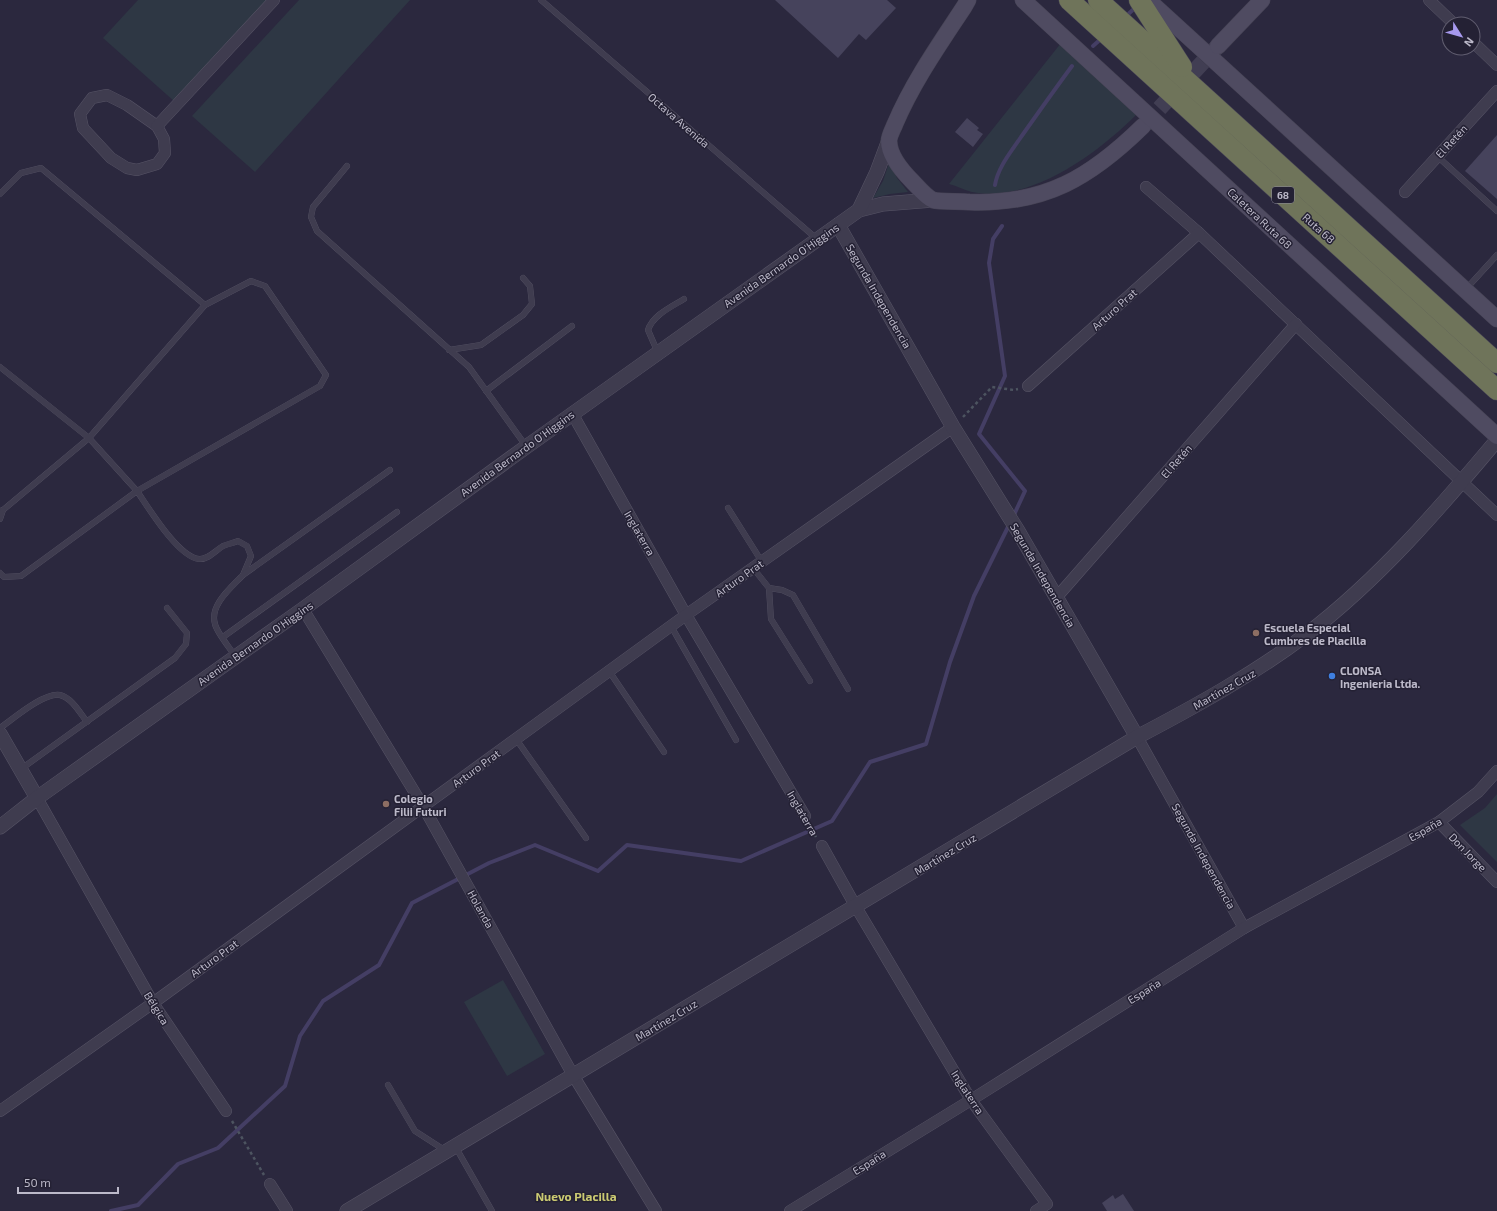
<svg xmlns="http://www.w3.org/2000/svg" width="1497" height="1211" font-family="'Exo 2',sans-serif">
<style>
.green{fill:#2e3744}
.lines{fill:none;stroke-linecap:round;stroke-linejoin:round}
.stream{stroke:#443e64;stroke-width:4}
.building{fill:#46435c}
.secondary-tunnel{stroke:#413e53;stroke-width:16;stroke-dasharray:16 8;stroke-linecap:butt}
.service-casing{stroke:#575466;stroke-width:6}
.minor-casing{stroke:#575466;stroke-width:12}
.tertiary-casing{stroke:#575466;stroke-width:15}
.secondary-casing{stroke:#464355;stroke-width:17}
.motorway-casing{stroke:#474456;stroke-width:21}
.path{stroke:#4d5460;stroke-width:2.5;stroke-dasharray:3 3;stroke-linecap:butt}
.service{stroke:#3f3c4f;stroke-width:5.5}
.minor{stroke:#3f3c4f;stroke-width:11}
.tertiary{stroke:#3f3c4f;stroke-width:14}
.secondary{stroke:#4f4b61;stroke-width:16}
.motorway{stroke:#6f745a;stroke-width:20}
.education-dot{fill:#8d6e63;stroke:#242134;stroke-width:1.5}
.shop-dot{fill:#3f7fe0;stroke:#242134;stroke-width:1.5}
.labels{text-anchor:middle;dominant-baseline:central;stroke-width:3;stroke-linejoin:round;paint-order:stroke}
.shield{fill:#242134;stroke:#8e8b9c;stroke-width:1}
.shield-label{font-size:10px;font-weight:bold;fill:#bcb9c9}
.street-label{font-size:11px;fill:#bcb9c9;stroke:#242134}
.poi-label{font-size:11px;font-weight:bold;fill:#bcb9c9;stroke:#242134;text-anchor:start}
.neighbourhood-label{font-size:12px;font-weight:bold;fill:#cbca72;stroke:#242134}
</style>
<rect width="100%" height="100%" fill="#2b283e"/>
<g class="green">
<path d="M 138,0 L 267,0 L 175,102 L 103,38 Z"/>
<path d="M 299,0 L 410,0 L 255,172 L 192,116 Z"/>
<path d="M 1061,43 L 1136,115 C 1098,153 1030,204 972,192 C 964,190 957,186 949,184 Z"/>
<path d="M 889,163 L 897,178 L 908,192 L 890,194 L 873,198 L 883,181 Z"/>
<path d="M 1497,794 L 1497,862 L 1460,825 L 1485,808 Z"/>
<path d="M 503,980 L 545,1054 L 507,1076 L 464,1002 Z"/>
</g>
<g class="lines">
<g class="stream">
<path d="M 1125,17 L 1136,7"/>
<path d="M 1093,46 L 1102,38"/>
<path d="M 995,185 C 998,167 1011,152 1021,137 C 1038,113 1055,89 1072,66"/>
<path d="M 1002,226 L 993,239 L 989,263 L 1005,376 L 979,434 L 1025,491 L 1013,517"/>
<path d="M 111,1211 L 138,1205 L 178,1164 L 218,1148 L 285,1086 L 300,1036 L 323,1001 L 379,965 L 412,903 L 489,863 L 535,845 L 598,871 L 627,845 L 741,861 L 832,821 L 870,762 L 926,744 L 950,662 L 974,596 L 1010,523"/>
</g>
</g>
<g class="building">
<path d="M 775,0 L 887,0 L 896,8 L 866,40 L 859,34 L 838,58 Z"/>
<path d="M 967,118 L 979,128 L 977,130 L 983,134 L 973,147 L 955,132 Z"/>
<path d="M 1497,135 L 1497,199 L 1465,171 Z"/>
<path d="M 1123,1194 L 1134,1211 L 1107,1211 L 1102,1203 L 1113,1195 L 1115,1199 Z"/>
</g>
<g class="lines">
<path class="secondary-tunnel" d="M 1143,126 L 1218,46"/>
<g class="service-casing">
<g id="service">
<path d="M 541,0 L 817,239"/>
<path d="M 1437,156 L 1497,211"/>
<path d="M 347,166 L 313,207 L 311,217 L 317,231 L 469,367 L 526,446"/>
<path d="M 0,194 L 21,173 L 41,168 L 205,305"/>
<path d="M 1466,289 L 1497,255"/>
<path d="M 449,350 L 481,345 L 523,315 L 532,304 L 530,286 L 523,278"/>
<path d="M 658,353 L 648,330 C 653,315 671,307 684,299"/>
<path d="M 0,367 L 89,438 L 137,491 L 320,386 L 326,375 L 265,286 L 251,281 L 205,305 L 89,438 L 3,510 L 0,511"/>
<path d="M 486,391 L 572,326"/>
<path d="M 728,508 L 762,562"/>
<path d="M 0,519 L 3,510"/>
<path d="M 753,568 L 769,588 L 782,590 L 793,595 L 848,689"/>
<path d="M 0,573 L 4,577 L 21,576 L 137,491 C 148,507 178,557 199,559 C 208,560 216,550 223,546 C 228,544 233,543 238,541 L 247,546 L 251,556 L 243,575"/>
<path d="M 769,588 L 771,619 L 810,681"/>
<path d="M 671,626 L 736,740"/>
<path d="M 223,637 L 397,512"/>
<path d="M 235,656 C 230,648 217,633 215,624 C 209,605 232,587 243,575 L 390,470"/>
<path d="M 609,671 L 664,752"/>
<path d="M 0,728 C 13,719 44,692 60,695 C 72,698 80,713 87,722"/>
<path d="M 516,739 L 586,838"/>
<path d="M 21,769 L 175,658 L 186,644 L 187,633 L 167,608"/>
<path d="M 388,1085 L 415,1131 L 446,1151"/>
<path d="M 455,1146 L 492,1211"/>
</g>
</g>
<g class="minor-casing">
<g id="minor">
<path d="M 1429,0 L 1454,24"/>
<path d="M 1473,42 L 1497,65"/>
<path d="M 107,95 L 127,105 L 157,126 L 164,139 L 165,153 L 157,164 L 137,170 L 127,168 L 111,158 L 83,128 L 80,114 L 92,98 Z"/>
<path d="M 157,126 L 274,0"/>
<path d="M 1146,187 L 1199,233 L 1497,515"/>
<path d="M 1405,192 L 1497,91"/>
<path d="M 1028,386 L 1199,233"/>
<path d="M 572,413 L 686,615 L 805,816"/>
<path d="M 1056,598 L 1296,324"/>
<path d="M 303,609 L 423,806 L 573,1075 L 656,1211"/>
<path d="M 1137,737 L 1244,928"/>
<path d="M 37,798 L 153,1003 L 226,1111"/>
<path d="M 1439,822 L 1497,882"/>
<path d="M 822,846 L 856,907 L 971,1100 L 1047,1204 L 1036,1211"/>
<path d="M 0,1111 L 153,1003 L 686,615 L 953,427"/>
<path d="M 270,1184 L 287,1211"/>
<path d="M 790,1211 L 971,1100 L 1244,928 L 1439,822 L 1478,792 L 1497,771"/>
</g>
</g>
<g class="tertiary-casing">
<g id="tertiary">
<path d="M 859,210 L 883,204 L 933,200"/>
<path d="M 838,225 L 953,427 L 1018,531 L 1137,737"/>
<path d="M 0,734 L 37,798"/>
<path d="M 0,827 L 37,798 L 303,609 L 526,447 L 859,210 L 877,172 L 889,140"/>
<path d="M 347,1211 L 1137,737 C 1196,706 1254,674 1307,634 C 1379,579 1439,509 1497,440"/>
</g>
</g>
<g class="secondary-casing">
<g id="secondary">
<path d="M 968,0 L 964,7 C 939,45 913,82 895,124 C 893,129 889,136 889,141 C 889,156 903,172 913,182 C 918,187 926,197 933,200 C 940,202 961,201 969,202 C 1045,205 1091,177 1143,126"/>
<path d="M 1023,0 L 1497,436"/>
<path d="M 1148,0 L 1497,319"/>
<path d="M 1218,46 L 1262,0"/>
</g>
</g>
<g class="motorway-casing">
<g id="motorway">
<path d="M 1069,0 L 1497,390"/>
<path d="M 1098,0 L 1497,363"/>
<path d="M 1139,0 L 1182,67"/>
</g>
</g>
<g class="path">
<path d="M 963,417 L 992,387 L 1014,390 L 1018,389"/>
<path d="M 810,825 L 816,837"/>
<path d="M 232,1121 L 264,1175"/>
</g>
<use href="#service" class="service"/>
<use href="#minor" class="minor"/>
<use href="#tertiary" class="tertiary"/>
<use href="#secondary" class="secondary"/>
<use href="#motorway" class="motorway"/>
</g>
<g class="education-dot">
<circle cx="1256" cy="633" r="4"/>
<circle cx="386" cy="804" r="4"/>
</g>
<circle class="shop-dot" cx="1332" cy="676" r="4"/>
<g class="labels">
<rect class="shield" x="1272" y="187" width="22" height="16" rx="3"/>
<g class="shield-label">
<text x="1283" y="195">68</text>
</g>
<g class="street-label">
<text transform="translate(679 120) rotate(41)">Octava Avenida</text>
<text transform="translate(1451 141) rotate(-47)">El Retén</text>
<text transform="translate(1260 218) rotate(43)">Caletera Ruta 68</text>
<text transform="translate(1319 228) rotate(42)">Ruta 68</text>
<text transform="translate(781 265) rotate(-35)">Avenida Bernardo O'Higgins</text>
<text transform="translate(879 296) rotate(60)">Segunda Independencia</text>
<text transform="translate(1114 309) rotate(-42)">Arturo Prat</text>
<text transform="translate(517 453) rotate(-36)">Avenida Bernardo O'Higgins</text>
<text transform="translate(1176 461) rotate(-49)">El Retén</text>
<text transform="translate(640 533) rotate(60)">Inglaterra</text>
<text transform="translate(1043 575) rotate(60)">Segunda Independencia</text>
<text transform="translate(739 578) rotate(-35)">Arturo Prat</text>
<text transform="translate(255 643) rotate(-35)">Avenida Bernardo O'Higgins</text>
<text transform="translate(1224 689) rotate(-30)">Martínez Cruz</text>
<text transform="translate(476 768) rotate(-36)">Arturo Prat</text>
<text transform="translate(803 813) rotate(60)">Inglaterra</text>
<text transform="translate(1425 829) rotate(-30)">España</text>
<text transform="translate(1468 852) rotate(46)">Don Jorge</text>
<text transform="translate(945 854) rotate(-31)">Martínez Cruz</text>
<text transform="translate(1204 856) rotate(61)">Segunda Independencia</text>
<text transform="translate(481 909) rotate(61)">Holanda</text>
<text transform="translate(214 958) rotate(-36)">Arturo Prat</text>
<text transform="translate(1144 991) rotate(-32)">España</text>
<text transform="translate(157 1008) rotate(58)">Bélgica</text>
<text transform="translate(666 1020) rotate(-31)">Martínez Cruz</text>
<text transform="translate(968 1092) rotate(57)">Inglaterra</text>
<text transform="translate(869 1162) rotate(-32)">España</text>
</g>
<g class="poi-label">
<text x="1264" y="627">Escuela Especial<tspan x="1264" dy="13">Cumbres de Placilla</tspan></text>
<text x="1340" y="670">CLONSA<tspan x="1340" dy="13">Ingenieria Ltda.</tspan></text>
<text x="394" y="798">Colegio<tspan x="394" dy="13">Filii Futuri</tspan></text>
</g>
<g class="neighbourhood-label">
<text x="576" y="1196">Nuevo Placilla</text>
</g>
</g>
<g transform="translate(1461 36) rotate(127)"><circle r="19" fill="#242134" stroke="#615e70"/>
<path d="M0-3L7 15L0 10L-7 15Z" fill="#a799ee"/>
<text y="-6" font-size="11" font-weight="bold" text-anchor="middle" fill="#bcb9c9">N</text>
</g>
<path d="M18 1187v6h100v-6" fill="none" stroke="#bcb9c9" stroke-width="2"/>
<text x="24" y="1187" font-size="12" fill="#bcb9c9" stroke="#242134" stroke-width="3" paint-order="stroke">50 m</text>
</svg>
